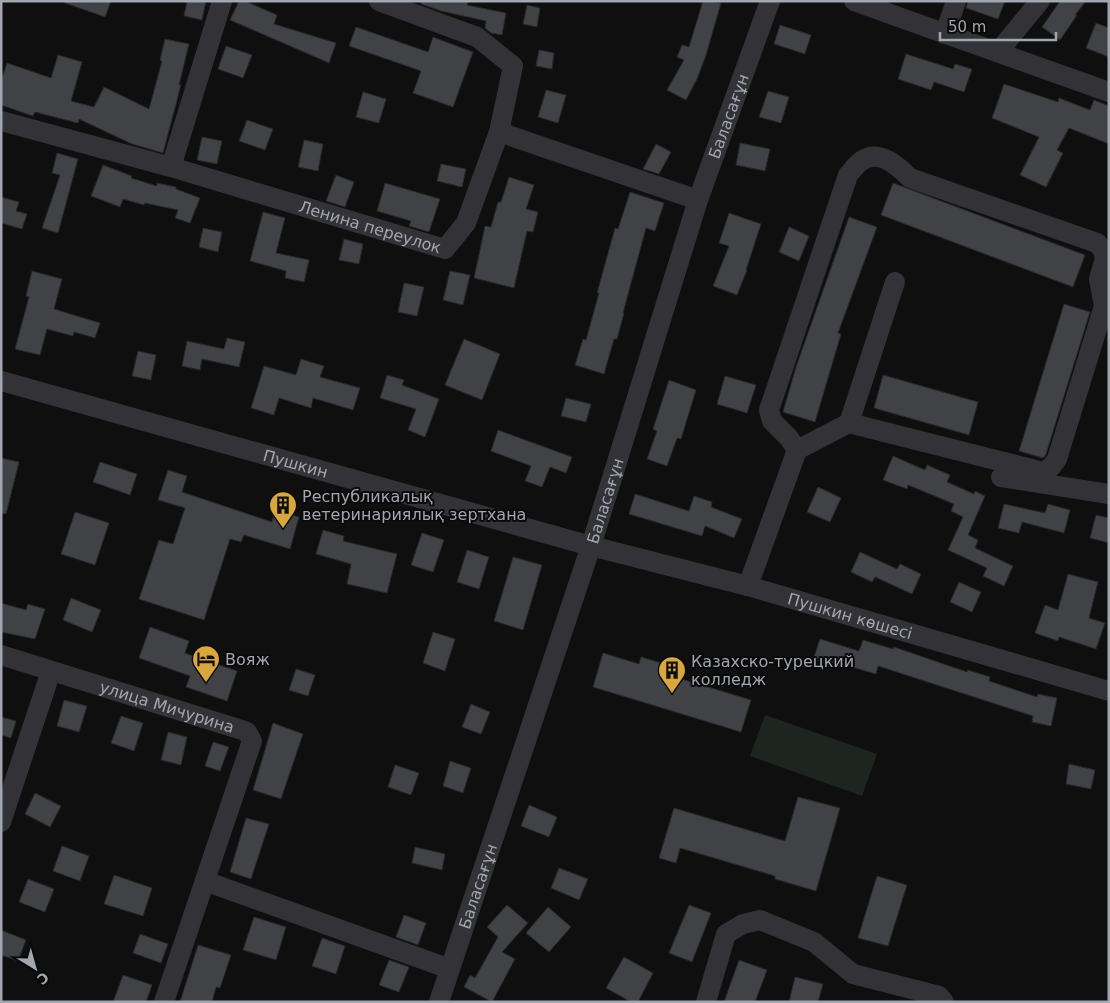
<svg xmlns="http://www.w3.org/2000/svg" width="1110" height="1003" font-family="'DejaVu Sans',sans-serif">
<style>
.green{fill:#1e241f}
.building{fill:#414245;stroke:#29292c}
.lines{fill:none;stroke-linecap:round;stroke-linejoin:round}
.minor{stroke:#333337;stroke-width:20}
.labels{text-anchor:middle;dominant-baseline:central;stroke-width:4;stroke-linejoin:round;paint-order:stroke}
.street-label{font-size:16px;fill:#a2a6af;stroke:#0a0a0b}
.poi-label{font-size:16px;fill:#a2a6af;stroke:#0a0a0b;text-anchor:start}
</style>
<rect width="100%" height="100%" fill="#0f0f10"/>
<path class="green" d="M 765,715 L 877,754 L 862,796 L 750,756 Z"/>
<g class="building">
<path d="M 65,1 L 111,1 L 105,17 L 65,3 Z"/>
<path d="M 187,1 L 206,1 L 202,20 L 184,16 Z"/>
<path d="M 239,1 L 245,1 L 277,15 L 274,24 L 336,43 L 329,63 L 230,20 Z"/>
<path d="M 421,1 L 468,1 L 467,5 L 506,13 L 502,35 L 491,33 L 485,28 L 486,21 L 441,11 L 421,4 Z"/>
<path d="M 703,1 L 721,3 L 706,55 L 697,79 L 686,100 L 667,90 L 684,60 L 677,57 L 682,45 L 689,47 Z"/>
<path d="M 968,1 L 1005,1 L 998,19 L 966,8 Z"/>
<path d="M 1060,1 L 1086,1 L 1075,15 L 1077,15 L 1060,40 L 1042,27 Z"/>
<path d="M 527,5 L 540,8 L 537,27 L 523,24 Z"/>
<path d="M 1096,23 L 1109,28 L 1109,57 L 1086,48 Z"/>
<path d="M 780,25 L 811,35 L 805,54 L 774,44 Z"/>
<path d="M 356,27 L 428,52 L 433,37 L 473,52 L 453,107 L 413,93 L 421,71 L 349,46 Z"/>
<path d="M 165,39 L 189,44 L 179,85 L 181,85 L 163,153 L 132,144 L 79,119 L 78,123 L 35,112 L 33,116 L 1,105 L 1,81 L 7,63 L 51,78 L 58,55 L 82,62 L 71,101 L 94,107 L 104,87 L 149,109 L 162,61 L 160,60 Z"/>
<path d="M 226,46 L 252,55 L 243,78 L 218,69 Z"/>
<path d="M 539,50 L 554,53 L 552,69 L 536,66 Z"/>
<path d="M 906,54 L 953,69 L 955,64 L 972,69 L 964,92 L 934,82 L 931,90 L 898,79 Z"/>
<path d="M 1004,84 L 1058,102 L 1059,98 L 1090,110 L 1094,100 L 1109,106 L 1109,144 L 1069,128 L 1057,150 L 1063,153 L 1046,187 L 1020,175 L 1039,137 L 992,118 Z"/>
<path d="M 546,90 L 566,95 L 558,123 L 538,117 Z"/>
<path d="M 768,91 L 789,97 L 781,123 L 759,117 Z"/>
<path d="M 363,92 L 386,99 L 379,123 L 356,117 Z"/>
<path d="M 247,120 L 273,129 L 265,150 L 239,141 Z"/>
<path d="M 202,137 L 222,141 L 217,164 L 197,160 Z"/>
<path d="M 304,140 L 323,144 L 318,171 L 298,167 Z"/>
<path d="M 740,143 L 770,149 L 765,171 L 736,165 Z"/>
<path d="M 656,144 L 671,152 L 659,174 L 643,169 Z"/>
<path d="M 57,153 L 78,159 L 58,233 L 42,228 L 60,175 L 52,173 Z"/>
<path d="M 441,164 L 466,169 L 462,187 L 437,181 Z"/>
<path d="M 103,165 L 132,176 L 131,178 L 157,186 L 157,183 L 176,187 L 176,189 L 200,198 L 190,223 L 175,218 L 178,210 L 145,203 L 144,205 L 123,199 L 120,207 L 91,196 Z"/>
<path d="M 336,175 L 354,182 L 345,207 L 326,201 Z"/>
<path d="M 509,177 L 534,185 L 526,209 L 538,212 L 533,232 L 527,231 L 514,288 L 474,278 L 485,226 L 491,227 L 498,202 L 501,202 Z"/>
<path d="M 385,183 L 440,199 L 429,232 L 409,226 L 411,221 L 377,211 Z"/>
<path d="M 893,183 L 1085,255 L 1073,287 L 881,215 Z"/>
<path d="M 630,192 L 664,203 L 655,231 L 646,228 L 623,313 L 624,313 L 617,339 L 614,339 L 604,374 L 575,365 L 583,339 L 586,340 L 599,293 L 597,293 L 615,228 L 618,229 Z"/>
<path d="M 1,197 L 19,202 L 16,211 L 27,214 L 22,229 L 1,223 Z"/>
<path d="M 263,212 L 285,218 L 276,253 L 309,260 L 304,282 L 285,278 L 286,271 L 250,261 Z"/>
<path d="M 729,213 L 761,224 L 746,270 L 747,270 L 737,295 L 713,286 L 729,246 L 719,243 Z"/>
<path d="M 849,217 L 877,227 L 838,333 L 841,334 L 815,422 L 783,412 L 796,367 Z"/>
<path d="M 789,227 L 809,236 L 799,261 L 779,252 Z"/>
<path d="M 203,228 L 222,232 L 218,252 L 199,247 Z"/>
<path d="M 344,239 L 363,244 L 359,264 L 339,260 Z"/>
<path d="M 32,271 L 62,279 L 54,309 L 100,323 L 95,338 L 74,332 L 73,336 L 47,329 L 40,355 L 15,349 L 29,297 L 26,296 Z"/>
<path d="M 450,271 L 470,275 L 463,305 L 443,300 Z"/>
<path d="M 404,283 L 424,287 L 417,316 L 398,312 Z"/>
<path d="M 1064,304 L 1090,312 L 1046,454 L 1043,458 L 1019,451 Z"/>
<path d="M 227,338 L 245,342 L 239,367 L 202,359 L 200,370 L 182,366 L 187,341 L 224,349 Z"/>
<path d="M 464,339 L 500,354 L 482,400 L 445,385 Z"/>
<path d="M 138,351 L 156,355 L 151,380 L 132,376 Z"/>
<path d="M 301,359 L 324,366 L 320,377 L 360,388 L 353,410 L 313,398 L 311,408 L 279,398 L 274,415 L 251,408 L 264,366 L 296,375 Z"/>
<path d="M 387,375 L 404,380 L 402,385 L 439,399 L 425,437 L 408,430 L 416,409 L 380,398 Z"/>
<path d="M 883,375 L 978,402 L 969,435 L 874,408 Z"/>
<path d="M 725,376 L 756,385 L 747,413 L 717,404 Z"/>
<path d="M 669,380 L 696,390 L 681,439 L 677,438 L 667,466 L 647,459 L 657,431 L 653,429 Z"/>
<path d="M 566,398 L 591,404 L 586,422 L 561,416 Z"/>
<path d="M 498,430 L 572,457 L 566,473 L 550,467 L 542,487 L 525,481 L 531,466 L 491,451 Z"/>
<path d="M 893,456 L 925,470 L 927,465 L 950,475 L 947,482 L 974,494 L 975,491 L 985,496 L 968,535 L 978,540 L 975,548 L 1013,566 L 1004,586 L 983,576 L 987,568 L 948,550 L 963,517 L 951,511 L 954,504 L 908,485 L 907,489 L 883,480 Z"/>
<path d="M 1,458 L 19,462 L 6,514 L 1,513 Z"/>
<path d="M 100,462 L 137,474 L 130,495 L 93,482 Z"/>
<path d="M 168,470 L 187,476 L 182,492 L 272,522 L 275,509 L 299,517 L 290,549 L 244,535 L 241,542 L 230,539 L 204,620 L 139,599 L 159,540 L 173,544 L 185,508 L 158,500 Z"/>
<path d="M 818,487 L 841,498 L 830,522 L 807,512 Z"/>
<path d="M 635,494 L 689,511 L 694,496 L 712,502 L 711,507 L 742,519 L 734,538 L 705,526 L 702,536 L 629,514 Z"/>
<path d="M 1004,504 L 1045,513 L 1048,504 L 1070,510 L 1064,533 L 1022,522 L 1019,533 L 998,528 Z"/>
<path d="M 75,512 L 109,523 L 95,565 L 61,554 Z"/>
<path d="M 1096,515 L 1109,518 L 1109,543 L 1090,538 Z"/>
<path d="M 323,530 L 344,536 L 343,541 L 397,554 L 387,593 L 347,584 L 351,564 L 316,554 Z"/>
<path d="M 422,533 L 444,540 L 433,572 L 411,565 Z"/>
<path d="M 467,550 L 489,557 L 479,589 L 457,582 Z"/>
<path d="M 860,552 L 897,569 L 900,564 L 921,574 L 912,594 L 875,577 L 872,582 L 851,572 Z"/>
<path d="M 513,557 L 542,565 L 523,630 L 494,621 Z"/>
<path d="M 1068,574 L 1098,582 L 1089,618 L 1105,623 L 1096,649 L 1059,637 L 1058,641 L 1035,633 L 1045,605 L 1058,610 Z"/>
<path d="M 959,582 L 981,592 L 972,612 L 950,602 Z"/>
<path d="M 71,598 L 101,610 L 92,632 L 63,620 Z"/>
<path d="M 1,603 L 26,610 L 28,604 L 45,609 L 35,639 L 1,632 Z"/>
<path d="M 150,627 L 189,641 L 185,653 L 237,671 L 227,701 L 186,687 L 190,676 L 139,658 Z"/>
<path d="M 433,632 L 455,639 L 445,671 L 423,663 Z"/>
<path d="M 820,639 L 859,651 L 863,640 L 893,649 L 894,647 L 967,672 L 968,670 L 990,677 L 989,681 L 1037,697 L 1038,694 L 1057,698 L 1051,726 L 1032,722 L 1033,716 L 878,666 L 876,674 L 838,663 L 836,667 L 813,660 Z"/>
<path d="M 603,653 L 639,664 L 641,657 L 678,668 L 675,677 L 751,700 L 741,732 L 593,687 Z"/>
<path d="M 296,669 L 315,675 L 308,696 L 289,690 Z"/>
<path d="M 64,700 L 87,706 L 79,732 L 57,726 Z"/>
<path d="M 471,704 L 490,712 L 481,734 L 462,727 Z"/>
<path d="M 121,716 L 143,723 L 134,751 L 111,743 Z"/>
<path d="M 1,717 L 16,721 L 11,738 L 1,735 Z"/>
<path d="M 273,723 L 303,734 L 281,799 L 253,790 Z"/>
<path d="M 168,732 L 187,737 L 181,765 L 161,760 Z"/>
<path d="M 213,742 L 229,747 L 220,771 L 205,766 Z"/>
<path d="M 450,761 L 471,768 L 463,793 L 443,786 Z"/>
<path d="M 1069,764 L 1095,770 L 1091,789 L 1066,784 Z"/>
<path d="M 395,765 L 419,773 L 411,795 L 388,787 Z"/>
<path d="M 35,793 L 61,806 L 50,827 L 25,814 Z"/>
<path d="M 798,797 L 840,808 L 816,891 L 775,879 L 775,876 L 680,848 L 676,863 L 659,858 L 674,808 L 785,841 Z"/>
<path d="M 529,805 L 557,817 L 549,837 L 521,826 Z"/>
<path d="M 246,818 L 269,824 L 251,879 L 230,872 Z"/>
<path d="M 62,846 L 89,856 L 80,881 L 53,871 Z"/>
<path d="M 415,847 L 445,854 L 442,870 L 412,863 Z"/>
<path d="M 559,868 L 588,879 L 579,900 L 551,888 Z"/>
<path d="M 114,875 L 152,888 L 143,916 L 104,904 Z"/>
<path d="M 877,876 L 907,885 L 888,946 L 858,938 Z"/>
<path d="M 28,879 L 54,889 L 45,912 L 19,902 Z"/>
<path d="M 507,905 L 528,923 L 502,952 L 515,959 L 492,1002 L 464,987 L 470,975 L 475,978 L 498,937 L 487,927 Z"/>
<path d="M 689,905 L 711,913 L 692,962 L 669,953 Z"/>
<path d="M 548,907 L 571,927 L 549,952 L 526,933 Z"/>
<path d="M 404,915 L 426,923 L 418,945 L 396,937 Z"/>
<path d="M 254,917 L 286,927 L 276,960 L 243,950 Z"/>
<path d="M 1,930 L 26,940 L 18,961 L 1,955 Z"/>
<path d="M 140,934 L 168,944 L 161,963 L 133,953 Z"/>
<path d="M 322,938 L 345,946 L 336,974 L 312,966 Z"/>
<path d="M 198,945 L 231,955 L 220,988 L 216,987 L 212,1002 L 180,1002 Z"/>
<path d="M 624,957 L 653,973 L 638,1002 L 631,1002 L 606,988 Z"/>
<path d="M 389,960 L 409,967 L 399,992 L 379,985 Z"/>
<path d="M 739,960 L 767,970 L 755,1002 L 724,1002 Z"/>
<path d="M 123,975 L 152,985 L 146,1002 L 113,1002 Z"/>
<path d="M 795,977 L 823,984 L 818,1002 L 789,1002 Z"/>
</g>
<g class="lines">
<g class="minor">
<path d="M 379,1 L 477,37 L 513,66 L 499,132 L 698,200"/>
<path d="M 854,1 L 1109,92"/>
<path d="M 945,34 L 956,1"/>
<path d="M 998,52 L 1040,1"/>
<path id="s1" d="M 1,121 L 171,167 L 445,249 L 466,223 L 499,132"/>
<path d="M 171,167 L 222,1"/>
<path id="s2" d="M 1,381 L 591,546 L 748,586 L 1109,691"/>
<path d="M 849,423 L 895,282"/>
<path d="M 1001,477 L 1109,494"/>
<path d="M 748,586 L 797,450 L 849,423 L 1043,472 L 1051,467 L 1057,459 L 1104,306 L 1099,279 L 1105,258 L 1103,250 L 1097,243 L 910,178 C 897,165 877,147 859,163 C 855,166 852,171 848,175 L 769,410 L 772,421 L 789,438 L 797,450"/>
<path id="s3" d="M 1,655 L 242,730 L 247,732 L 252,741 L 164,1002"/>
<path d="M 1,822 L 51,671"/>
<path d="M 205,881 L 450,969"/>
<path id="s4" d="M 439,1002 L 591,546 L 698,200 L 770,1"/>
<path d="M 706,1002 L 726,934 L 743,924 L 760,920 L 814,942 L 853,974 L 939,996 L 944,1002"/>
</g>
</g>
<defs>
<g id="building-pin" transform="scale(1.4375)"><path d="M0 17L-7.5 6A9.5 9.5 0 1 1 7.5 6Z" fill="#d9a73e" stroke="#0a0a0b"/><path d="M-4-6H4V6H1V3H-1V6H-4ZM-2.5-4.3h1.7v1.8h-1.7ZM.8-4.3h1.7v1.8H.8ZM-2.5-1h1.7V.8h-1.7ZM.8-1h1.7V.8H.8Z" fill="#111"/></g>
<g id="hotel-pin" transform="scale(1.4375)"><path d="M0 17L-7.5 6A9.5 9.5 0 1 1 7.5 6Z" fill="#d9a73e" stroke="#0a0a0b"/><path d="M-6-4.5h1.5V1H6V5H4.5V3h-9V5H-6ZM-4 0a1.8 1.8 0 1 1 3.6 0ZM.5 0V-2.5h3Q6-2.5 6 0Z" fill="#111"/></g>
</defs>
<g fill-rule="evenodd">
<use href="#building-pin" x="283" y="505"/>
<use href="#hotel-pin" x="206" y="659"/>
<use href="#building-pin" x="672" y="670"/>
</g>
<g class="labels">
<g class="street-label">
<text stroke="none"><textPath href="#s4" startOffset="932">Баласағұн</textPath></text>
<text stroke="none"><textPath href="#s1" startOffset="384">Ленина переулок</textPath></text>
<text stroke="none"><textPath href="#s2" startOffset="306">Пушкин</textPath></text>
<text stroke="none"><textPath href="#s4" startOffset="528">Баласағұн</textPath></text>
<text stroke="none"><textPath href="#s2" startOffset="881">Пушкин көшесі</textPath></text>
<text stroke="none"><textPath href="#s3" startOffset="174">улица Мичурина</textPath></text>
<text stroke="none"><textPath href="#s4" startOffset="122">Баласағұн</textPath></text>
</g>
<g class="poi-label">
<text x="302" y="496">Республикалық<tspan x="302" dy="18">ветеринариялық зертхана</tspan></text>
<text x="225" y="659">Вояж</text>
<text x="691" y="661">Казахско-турецкий<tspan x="691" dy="18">колледж</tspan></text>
</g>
</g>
<rect width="1110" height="1003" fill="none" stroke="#a2a6af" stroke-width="5"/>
<g transform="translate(35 968) rotate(143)" stroke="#0a0a0b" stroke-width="4" paint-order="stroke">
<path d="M0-4L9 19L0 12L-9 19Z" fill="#a2a6af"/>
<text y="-8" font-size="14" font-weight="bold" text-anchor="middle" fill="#a2a6af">С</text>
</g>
<path d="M940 32v8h116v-8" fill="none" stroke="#a2a6af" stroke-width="2.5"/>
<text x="948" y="32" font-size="15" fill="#a2a6af" stroke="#0a0a0b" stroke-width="4" paint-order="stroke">50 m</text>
</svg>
